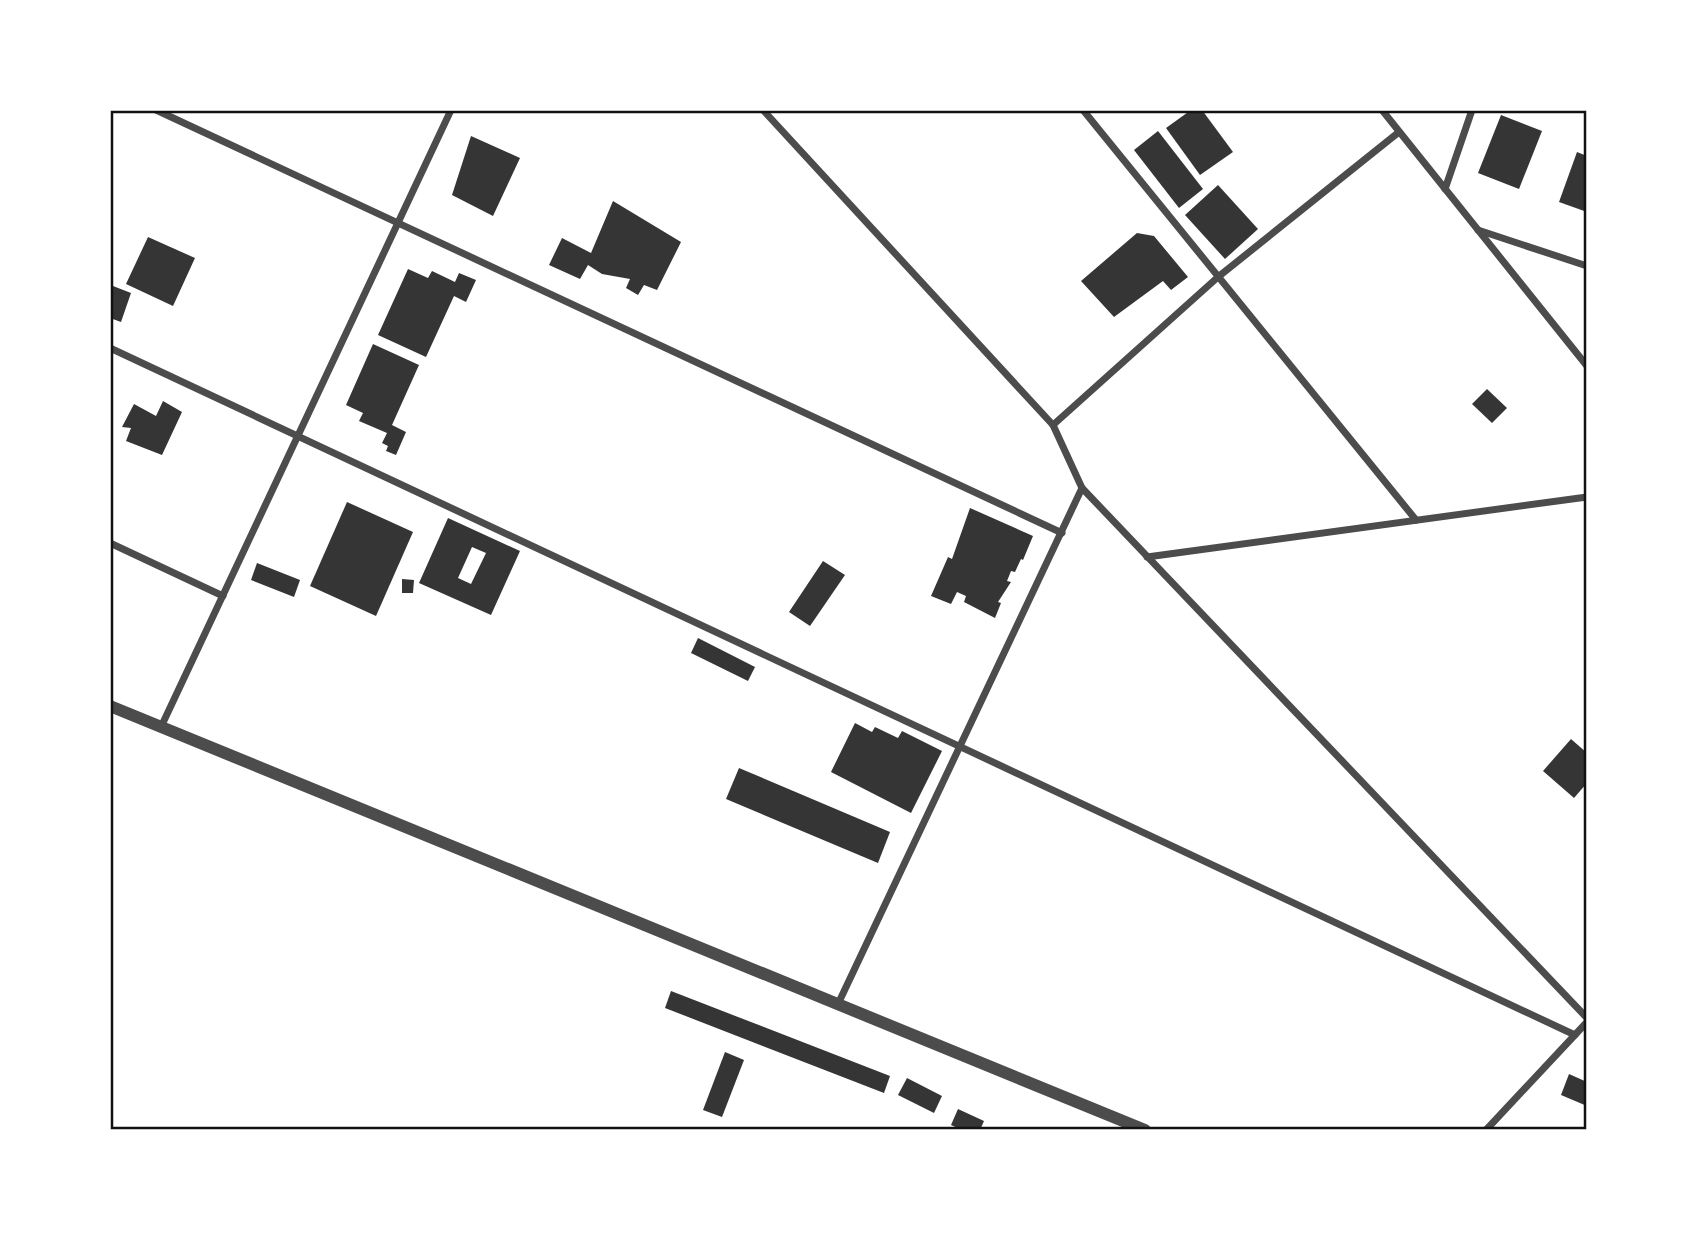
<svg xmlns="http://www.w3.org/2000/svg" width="1697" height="1240" font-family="'Work Sans',sans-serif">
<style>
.building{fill:#353535;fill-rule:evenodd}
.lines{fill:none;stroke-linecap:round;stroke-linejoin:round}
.minor{stroke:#4c4c4c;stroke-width:7}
.tertiary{stroke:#4c4c4c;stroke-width:12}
.neatline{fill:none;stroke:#111;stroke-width:2.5}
</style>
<rect width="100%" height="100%" fill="#fff"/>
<g class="building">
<path d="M 1191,110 L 1202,110 L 1233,152 L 1200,175 L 1166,128 Z"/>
<path d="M 1501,115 L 1542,131 L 1519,189 L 1478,173 Z"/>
<path d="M 1158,131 L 1203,189 L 1179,208 L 1134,150 Z"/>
<path d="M 471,136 L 520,158 L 493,216 L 452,195 Z"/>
<path d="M 1577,152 L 1587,156 L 1587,212 L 1559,202 Z"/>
<path d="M 1218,185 L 1258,229 L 1225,259 L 1185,215 Z"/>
<path d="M 613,201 L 681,242 L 657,290 L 644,285 L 638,295 L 626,288 L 630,279 L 602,274 L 588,265 L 580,279 L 549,265 L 562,238 L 591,253 Z"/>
<path d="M 1137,233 L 1154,236 L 1188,277 L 1171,290 L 1163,281 L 1114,317 L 1081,281 Z"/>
<path d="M 148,237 L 195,258 L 173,306 L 126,284 Z"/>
<path d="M 408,269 L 428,278 L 432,271 L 455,282 L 459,273 L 476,280 L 466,302 L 454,296 L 426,357 L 378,335 Z"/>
<path d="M 113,286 L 131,293 L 121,322 L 110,318 Z"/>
<path d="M 373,344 L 419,365 L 392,425 L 406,432 L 396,455 L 386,451 L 388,446 L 382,443 L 387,433 L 359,421 L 363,413 L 346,405 Z"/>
<path d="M 1487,389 L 1507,408 L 1492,423 L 1472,404 Z"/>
<path d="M 163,401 L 182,412 L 162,455 L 126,441 L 131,428 L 122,427 L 134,404 L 156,416 Z"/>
<path d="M 347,502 L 413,532 L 376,616 L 310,586 Z"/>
<path d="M 970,508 L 1033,536 L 1023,560 L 1021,559 L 1015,572 L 1011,571 L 1007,581 L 1011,582 L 998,602 L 1001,603 L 995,618 L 964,602 L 966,596 L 957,592 L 951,604 L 931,596 L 948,557 L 952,559 Z"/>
<path d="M 448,518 L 520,551 L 491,615 L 419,583 ZM 472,547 L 486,553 L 471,584 L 458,578 Z"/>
<path d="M 823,561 L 845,575 L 810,626 L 789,612 Z"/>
<path d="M 257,563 L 300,580 L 294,597 L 251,580 Z"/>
<path d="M 402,579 L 414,580 L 413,593 L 402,593 Z"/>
<path d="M 698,638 L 755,667 L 748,681 L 691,653 Z"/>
<path d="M 855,723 L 872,732 L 875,727 L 898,738 L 902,731 L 942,751 L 911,813 L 831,772 Z"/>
<path d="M 1571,739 L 1587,753 L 1587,783 L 1574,798 L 1543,771 Z"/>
<path d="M 739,768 L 890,832 L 878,863 L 726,799 Z"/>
<path d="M 671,991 L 890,1076 L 884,1093 L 665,1008 Z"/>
<path d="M 725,1052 L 744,1060 L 722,1117 L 703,1110 Z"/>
<path d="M 1569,1074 L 1587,1082 L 1587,1106 L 1561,1095 Z"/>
<path d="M 907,1078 L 942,1096 L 934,1113 L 898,1095 Z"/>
<path d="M 958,1109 L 984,1121 L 980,1130 L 962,1130 L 951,1125 Z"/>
</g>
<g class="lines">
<g class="minor">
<path d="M 156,110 L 1062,533"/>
<path d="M 763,110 L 1053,425 L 1082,488 L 1587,1018"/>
<path d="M 1083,110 L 1416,520"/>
<path d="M 1382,110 L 1587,366"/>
<path d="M 1445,189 L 1472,110"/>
<path d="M 1478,230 L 1587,266"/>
<path d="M 110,348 L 1575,1035"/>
<path d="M 1053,425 L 1218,277 L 1399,132"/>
<path d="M 110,543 L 223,596"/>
<path d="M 1147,557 L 1587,497"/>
<path d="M 161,727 L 451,110"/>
<path d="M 838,1004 L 1082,488"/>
<path d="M 1486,1130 L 1587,1022"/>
</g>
<path class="tertiary" d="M 110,706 L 1145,1130"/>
</g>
<rect width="1697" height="1240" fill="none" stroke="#ffffff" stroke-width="224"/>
<rect x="112" y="112" width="1473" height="1016" class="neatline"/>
</svg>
